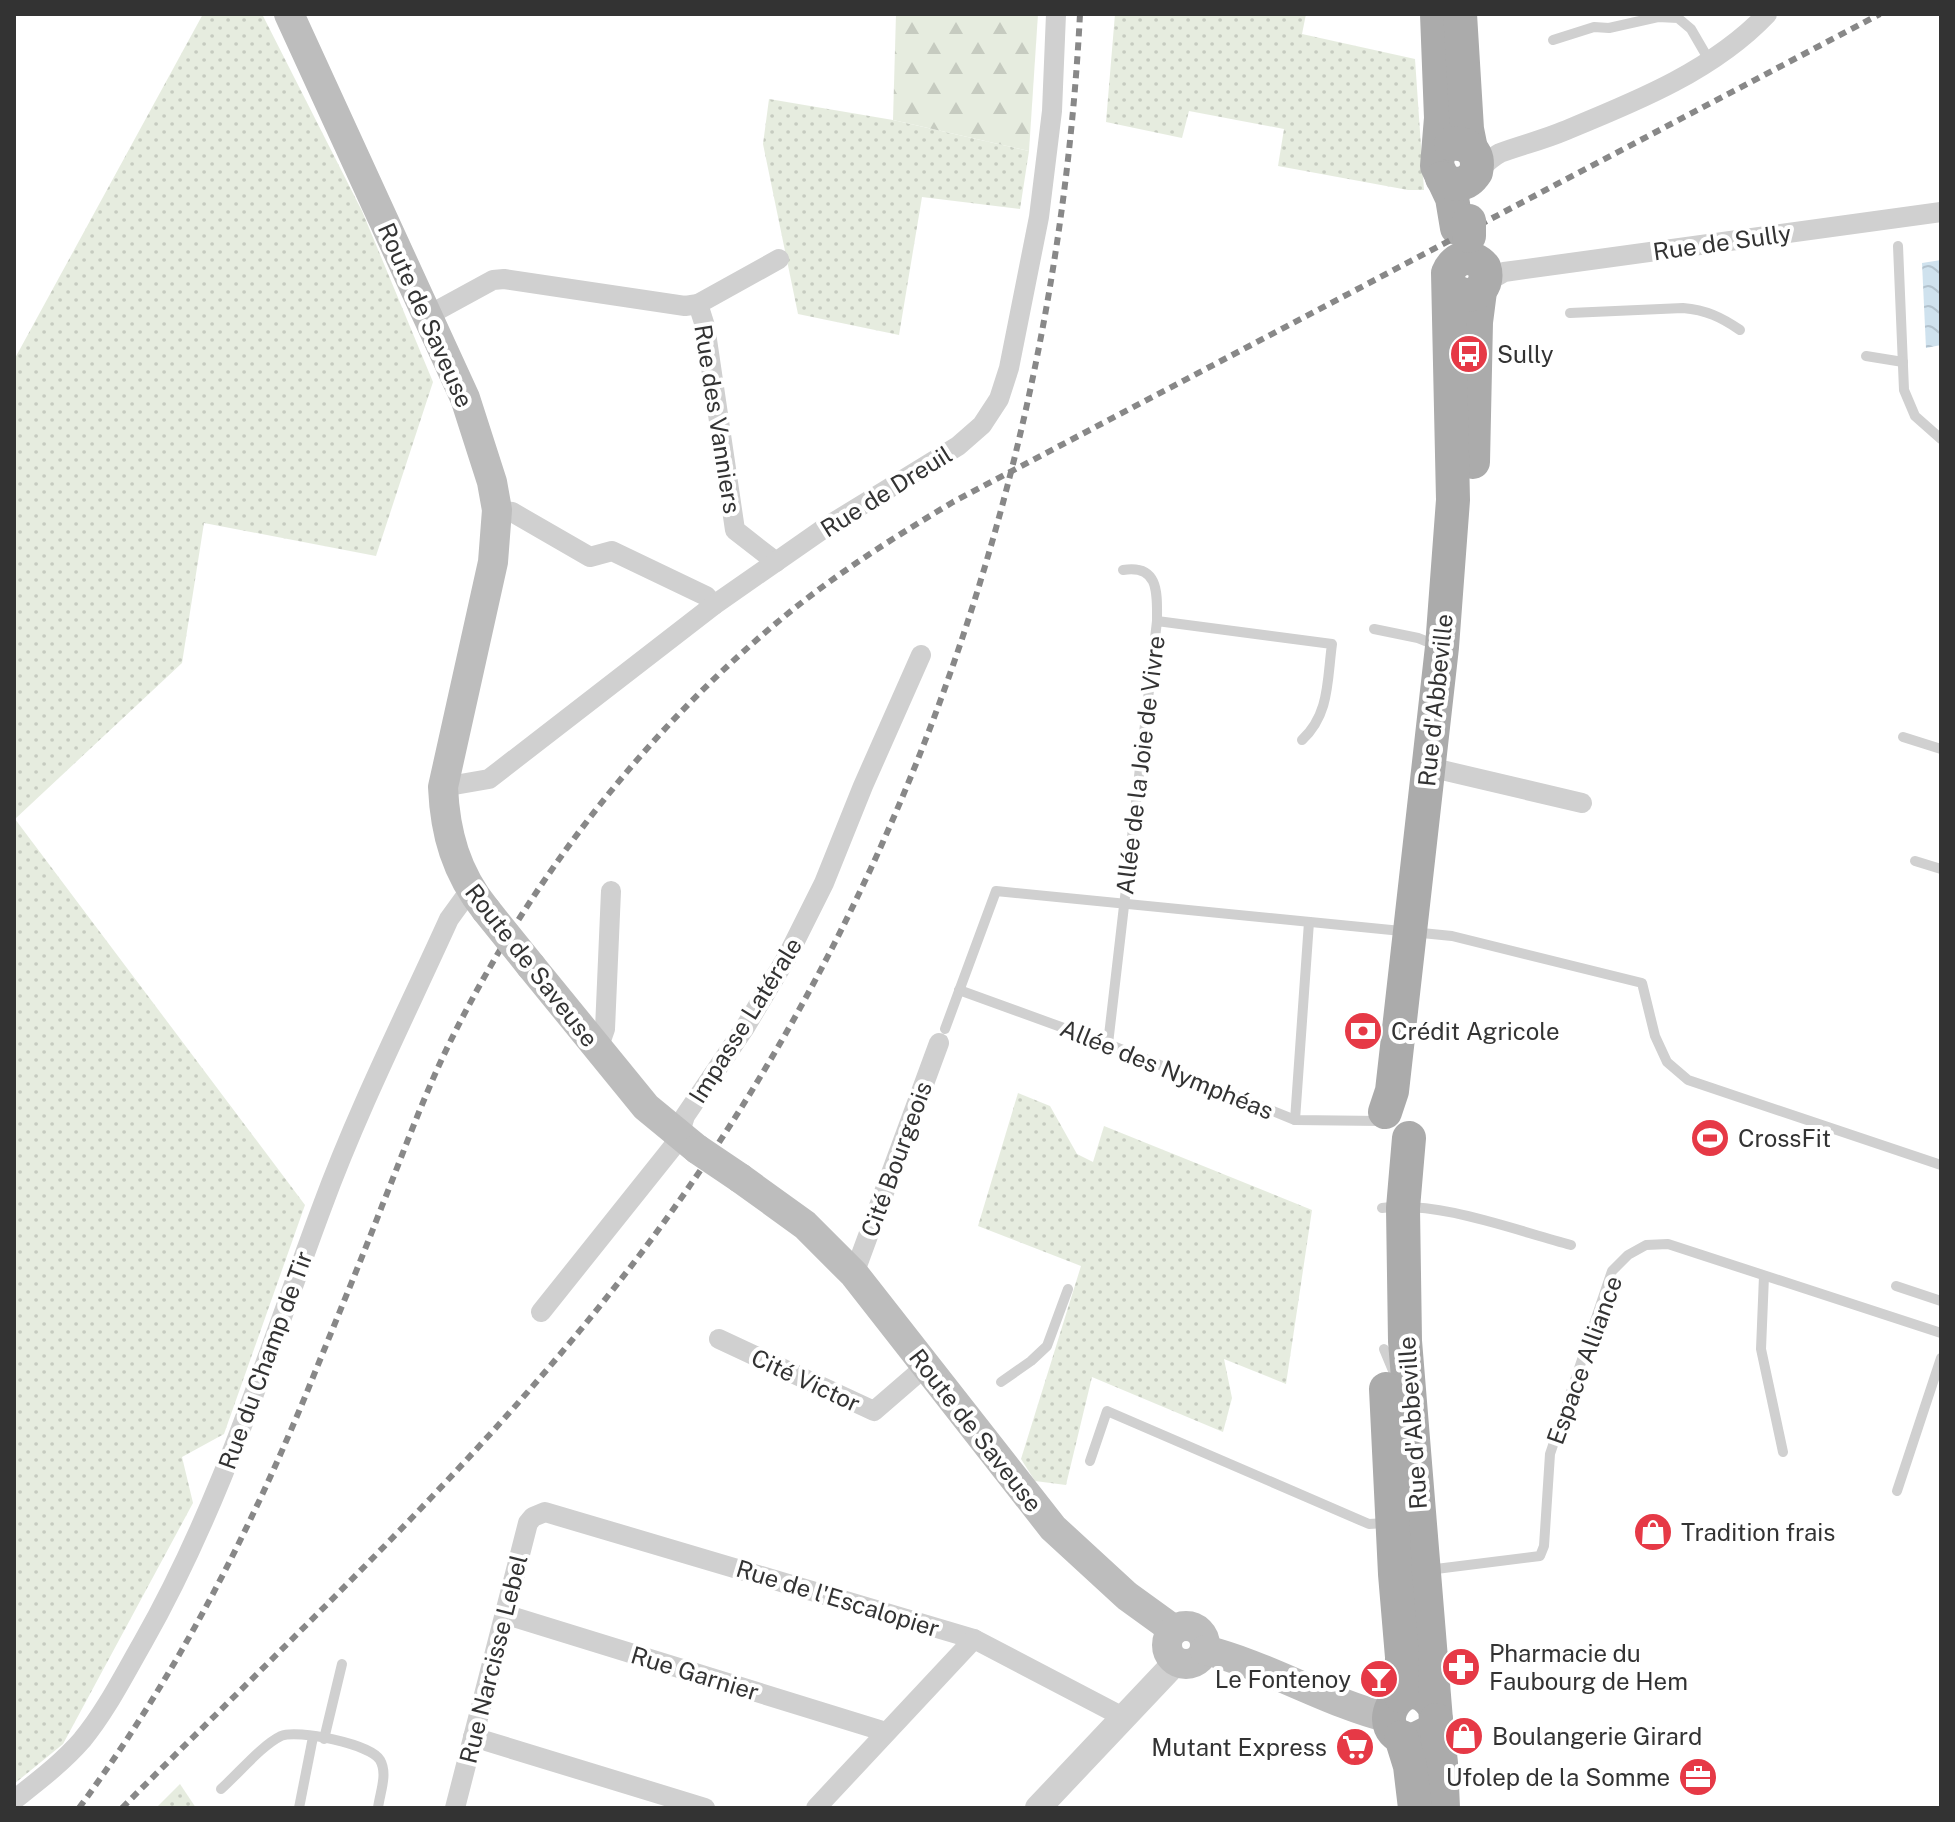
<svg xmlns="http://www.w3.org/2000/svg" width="1955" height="1822" font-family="'Public Sans',sans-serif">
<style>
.grass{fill:url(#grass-dots)}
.forest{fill:url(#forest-firs)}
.water{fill:url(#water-waves)}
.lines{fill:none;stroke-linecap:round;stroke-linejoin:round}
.service{stroke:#d0d0d0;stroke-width:10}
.minor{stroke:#d0d0d0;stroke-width:20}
.tertiary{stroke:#d0d0d0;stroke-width:26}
.secondary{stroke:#bdbdbd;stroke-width:30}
.primary{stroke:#ababab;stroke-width:34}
.rail{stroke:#888;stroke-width:6;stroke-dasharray:8 6;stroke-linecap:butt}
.secondary-bridge{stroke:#bdbdbd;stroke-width:30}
.primary-bridge{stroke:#ababab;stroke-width:34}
.labels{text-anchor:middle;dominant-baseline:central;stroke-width:8;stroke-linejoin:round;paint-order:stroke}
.street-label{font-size:24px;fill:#333;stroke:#fff}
.poi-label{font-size:24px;fill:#333;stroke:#fff;text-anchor:start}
</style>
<defs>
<pattern id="grass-dots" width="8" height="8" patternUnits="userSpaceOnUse" patternTransform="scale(2)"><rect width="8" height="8" fill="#e6ecdf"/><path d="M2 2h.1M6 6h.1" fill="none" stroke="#c6cbc0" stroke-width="1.8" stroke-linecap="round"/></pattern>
<pattern id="forest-firs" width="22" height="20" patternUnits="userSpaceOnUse" patternTransform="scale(2)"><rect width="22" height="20" fill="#e6ecdf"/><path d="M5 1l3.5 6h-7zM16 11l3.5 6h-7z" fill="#c6cbc0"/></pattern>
<pattern id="water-waves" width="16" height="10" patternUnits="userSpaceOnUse" patternTransform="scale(2)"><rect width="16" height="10" fill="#cfe2ee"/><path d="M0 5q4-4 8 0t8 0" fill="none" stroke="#b2c2cd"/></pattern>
</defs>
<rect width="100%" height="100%" fill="#fff"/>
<g class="grass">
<path d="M 203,14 L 262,14 L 362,211 L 433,382 L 376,556 L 204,523 L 182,663 L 15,819 L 305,1205 L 224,1434 L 182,1457 L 193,1503 L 63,1744 L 14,1784 L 14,360 Z"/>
<path d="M 1115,14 L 1306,14 L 1302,34 L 1415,59 L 1424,190 L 1408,190 L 1278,166 L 1284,129 L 1189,111 L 1182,138 L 1106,122 Z"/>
<path d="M 769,99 L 893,120 L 1029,151 L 1020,209 L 922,197 L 899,335 L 798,314 L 763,144 Z"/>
<path d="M 1018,1093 L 1050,1106 L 1077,1154 L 1093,1162 L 1104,1126 L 1312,1210 L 1286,1384 L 1224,1359 L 1232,1398 L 1223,1432 L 1092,1377 L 1066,1485 L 1035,1481 L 1021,1459 L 1081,1266 L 978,1226 Z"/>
<path d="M 180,1784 L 196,1808 L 156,1808 Z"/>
</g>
<path class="forest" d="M 896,14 L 1038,14 L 1029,151 L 893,120 Z"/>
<path class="water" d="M 1941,260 L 1941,345 L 1926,348 L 1922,263 Z"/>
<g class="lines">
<g class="service">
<path d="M 1553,40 L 1594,27 L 1609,28 L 1658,17 L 1678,18 L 1691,29 L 1709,60"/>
<path d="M 1898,246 L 1904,390 L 1915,416 L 1941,439"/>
<path d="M 1570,313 L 1683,308 C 1706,310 1721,317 1740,330"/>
<path d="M 1866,356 L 1903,362"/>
<path d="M 1123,570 C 1160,564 1157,595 1157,621"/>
<path d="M 1374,629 L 1418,638 L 1438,646"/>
<path d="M 1903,737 L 1941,749"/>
<path d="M 1915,861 L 1941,869"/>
<path d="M 959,990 L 1108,1044 L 1295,1120 L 1381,1121"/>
<path d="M 945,1029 L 996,891 L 1452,936 L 1642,983 L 1655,1036 L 1667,1062 L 1688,1080 L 1941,1165"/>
<path d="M 1108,1044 L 1157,621 L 1332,644 C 1327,680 1330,714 1302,740"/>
<path d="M 1295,1120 L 1309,922"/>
<path d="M 1382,1208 C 1437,1200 1517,1231 1571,1245"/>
<path d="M 1764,1276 L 1761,1349 L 1783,1452"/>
<path d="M 1896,1286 L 1941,1301"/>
<path d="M 1384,1349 L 1394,1373"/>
<path d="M 1001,1382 L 1031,1361 L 1047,1346 L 1068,1289"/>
<path d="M 1090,1461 L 1107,1411 L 1369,1524 L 1386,1523"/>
<path d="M 1897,1491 L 1941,1358"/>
<path d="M 1428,1570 L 1540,1556 L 1544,1546 L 1550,1454 L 1612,1271 L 1628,1255 L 1646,1245 L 1668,1244 L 1941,1333"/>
<path d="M 324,1739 L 342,1664"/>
<path d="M 221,1789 C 238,1774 262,1745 281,1736 C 297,1729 371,1744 380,1760 C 388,1774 380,1792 378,1808"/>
<path d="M 299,1808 L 313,1737"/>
</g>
<g class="minor">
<path d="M 1476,172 C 1483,166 1492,157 1500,153 C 1521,145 1543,140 1564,131 C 1635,102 1713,71 1767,14"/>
<path d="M 1485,283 L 1504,272 L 1941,212"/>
<path d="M 698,304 L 705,326 L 735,530 L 776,562"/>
<path d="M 427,316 L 493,280 L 504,279 L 685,306 L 698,304 L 779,259"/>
<path d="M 497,510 L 512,512 L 590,557 L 612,551 L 706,596 L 714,605"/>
<path d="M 1429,767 L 1582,803"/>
<path d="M 443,787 L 489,779 L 714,605 L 826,527 L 958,446 L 982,425 L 999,399 L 1009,368 L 1039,217 L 1052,111 L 1056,14"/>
<path d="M 598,1049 L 605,1029 L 611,891"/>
<path d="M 854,1274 L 939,1043"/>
<path d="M 541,1312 L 672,1148 L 679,1135 L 685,1116 L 744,1029 L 787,957 L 824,883 L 863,786 L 921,655"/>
<path d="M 719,1339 L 874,1411 L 926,1366"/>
<path d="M 504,1614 L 886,1732"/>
<path d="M 473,1737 L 705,1808"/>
<path d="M 14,1800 C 38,1781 62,1763 82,1740 C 106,1711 124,1675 143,1642 C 221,1505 267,1354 322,1207 C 358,1109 406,1014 449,919 L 470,890"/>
<path d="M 455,1808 L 528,1523 L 533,1517 L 545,1512 L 974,1639 L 1125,1718"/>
<path d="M 816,1808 L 974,1639"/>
</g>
<path class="tertiary" d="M 1038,1808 L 1176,1662"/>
<g class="secondary">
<path d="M 289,14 L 465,398 L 492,482 L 497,510 L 493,562 L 443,787 C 445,833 456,873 486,910"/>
<path d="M 531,966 L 646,1107 L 697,1149"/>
<path d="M 740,1178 L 805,1225 L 854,1274 L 1053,1528 L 1127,1596 L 1174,1630"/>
<circle cx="1186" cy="1645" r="19"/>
<path d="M 1205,1650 C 1269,1666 1325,1702 1389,1718"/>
</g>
<g class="primary">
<path d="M 1437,14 L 1441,118 L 1437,166 L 1452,198 L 1457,228"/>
<path d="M 1460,14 L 1467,129 L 1471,149"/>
<path d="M 1442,178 C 1455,187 1467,186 1476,172 C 1480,154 1470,142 1451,144"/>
<path d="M 1473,462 L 1476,322 L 1480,291"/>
<path d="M 1385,1112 L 1392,1091 L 1442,647 L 1453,500 L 1448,273 C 1455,256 1472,253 1484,267 C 1492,291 1466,305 1450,286"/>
<path d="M 1409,1138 L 1403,1208 L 1405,1341 L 1436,1720 L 1432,1731 L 1414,1740 C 1360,1736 1406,1660 1435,1708"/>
<path d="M 1386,1389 L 1395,1574 L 1402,1657 L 1401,1696"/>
<path d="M 1436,1720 L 1441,1763 L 1443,1808"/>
<path d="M 1401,1737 L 1410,1766 L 1415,1808"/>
</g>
<g class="rail">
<path d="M 79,1808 C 174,1679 246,1540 307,1392 C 332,1330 358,1268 382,1206 C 404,1151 424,1095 450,1042 C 529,882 642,734 780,620 C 834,575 893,538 953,502 L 1880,14"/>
<path d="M 122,1808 C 287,1642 461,1481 607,1297 C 897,934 1056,476 1080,14"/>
</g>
<g class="secondary-bridge">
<path d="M 486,910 L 531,966"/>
<path d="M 697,1149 L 740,1178"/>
</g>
<path class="primary-bridge" d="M 1469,221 L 1469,236"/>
</g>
<defs>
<g id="bus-disc" transform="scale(2)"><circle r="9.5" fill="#e63946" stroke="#fff"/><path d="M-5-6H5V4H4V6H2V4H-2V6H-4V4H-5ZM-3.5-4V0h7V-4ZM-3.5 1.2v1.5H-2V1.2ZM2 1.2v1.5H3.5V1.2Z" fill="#fff"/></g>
<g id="bank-disc" transform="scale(2)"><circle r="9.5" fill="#e63946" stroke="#fff"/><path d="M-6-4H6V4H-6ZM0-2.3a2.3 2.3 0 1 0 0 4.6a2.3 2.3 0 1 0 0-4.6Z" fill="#fff"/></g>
<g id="stadium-disc" transform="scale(2)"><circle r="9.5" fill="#e63946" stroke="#fff"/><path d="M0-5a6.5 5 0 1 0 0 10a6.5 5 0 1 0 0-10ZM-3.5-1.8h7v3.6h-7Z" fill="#fff"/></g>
<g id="shop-disc" transform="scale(2)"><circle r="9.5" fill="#e63946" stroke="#fff"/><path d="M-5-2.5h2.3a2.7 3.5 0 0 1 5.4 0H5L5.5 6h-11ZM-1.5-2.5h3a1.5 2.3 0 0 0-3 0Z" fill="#fff"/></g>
<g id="pharmacy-disc" transform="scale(2)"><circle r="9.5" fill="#e63946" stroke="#fff"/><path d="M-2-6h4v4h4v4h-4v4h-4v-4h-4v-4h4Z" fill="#fff"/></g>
<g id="bar-disc" transform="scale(2)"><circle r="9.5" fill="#e63946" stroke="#fff"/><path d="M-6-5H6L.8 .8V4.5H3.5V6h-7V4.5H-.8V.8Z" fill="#fff"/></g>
<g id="supermarket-disc" transform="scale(2)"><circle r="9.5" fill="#e63946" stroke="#fff"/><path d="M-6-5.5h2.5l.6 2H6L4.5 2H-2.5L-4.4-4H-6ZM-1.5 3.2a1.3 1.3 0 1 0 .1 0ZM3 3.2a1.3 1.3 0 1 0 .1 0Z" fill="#fff"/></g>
<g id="office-disc" transform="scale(2)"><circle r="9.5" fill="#e63946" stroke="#fff"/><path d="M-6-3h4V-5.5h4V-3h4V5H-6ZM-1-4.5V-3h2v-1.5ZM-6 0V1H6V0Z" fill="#fff"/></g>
</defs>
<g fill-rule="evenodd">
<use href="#bus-disc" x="1469" y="354"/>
<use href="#bank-disc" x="1363" y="1031"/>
<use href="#stadium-disc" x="1710" y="1138"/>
<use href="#shop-disc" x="1653" y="1532"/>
<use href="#pharmacy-disc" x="1461" y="1667"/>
<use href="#bar-disc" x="1379" y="1679"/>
<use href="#shop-disc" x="1464" y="1736"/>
<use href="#supermarket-disc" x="1355" y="1747"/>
<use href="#office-disc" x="1698" y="1777"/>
</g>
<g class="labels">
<g class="street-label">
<text transform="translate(1722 242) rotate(-8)">Rue de Sully</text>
<text transform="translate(426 315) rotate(66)">Route de Saveuse</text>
<text transform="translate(718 419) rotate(81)">Rue des Vanniers</text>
<text transform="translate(886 491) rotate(-32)">Rue de Dreuil</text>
<text transform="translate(1435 700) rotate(-84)">Rue d'Abbeville</text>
<text transform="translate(1140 765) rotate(-83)">Allée de la Joie de Vivre</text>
<text transform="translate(532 965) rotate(52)">Route de Saveuse</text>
<text transform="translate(745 1020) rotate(-58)">Impasse Latérale</text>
<text transform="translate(1167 1069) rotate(22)">Allée des Nymphéas</text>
<text transform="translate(896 1159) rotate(-70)">Cité Bourgeois</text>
<text transform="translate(265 1360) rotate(-70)">Rue du Champ de Tir</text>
<text transform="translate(1584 1360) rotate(-70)">Espace Alliance</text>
<text transform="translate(806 1380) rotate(25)">Cité Victor</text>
<text transform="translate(1412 1423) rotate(-94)">Rue d'Abbeville</text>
<text transform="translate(976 1430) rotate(52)">Route de Saveuse</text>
<text transform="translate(838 1598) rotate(17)">Rue de l'Escalopier</text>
<text transform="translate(493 1659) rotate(-76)">Rue Narcisse Lebel</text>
<text transform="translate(695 1673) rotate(17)">Rue Garnier</text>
</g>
<g class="poi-label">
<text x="1497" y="354">Sully</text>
<text x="1391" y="1031">Crédit Agricole</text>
<text x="1738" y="1138">CrossFit</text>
<text x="1681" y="1532">Tradition frais</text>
<text x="1489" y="1653">Pharmacie du<tspan x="1489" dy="28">Faubourg de Hem</tspan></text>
<text x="1351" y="1679" text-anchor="end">Le Fontenoy</text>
<text x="1492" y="1736">Boulangerie Girard</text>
<text x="1327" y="1747" text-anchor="end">Mutant Express</text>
<text x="1670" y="1777" text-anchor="end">Ufolep de la Somme</text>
</g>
</g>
<rect width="1955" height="1822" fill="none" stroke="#333333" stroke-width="32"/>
</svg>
